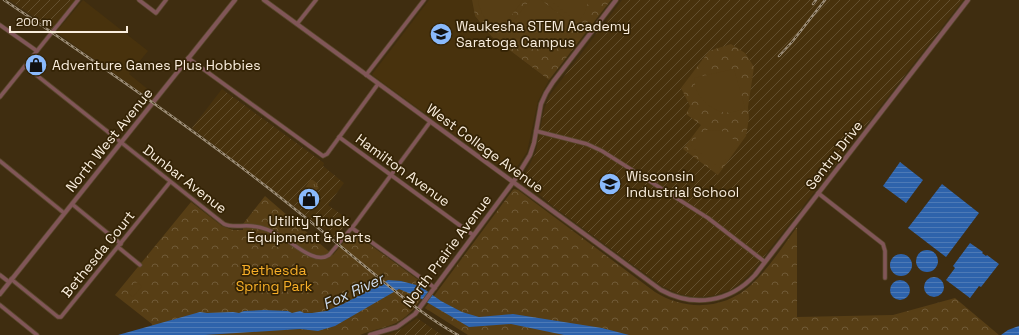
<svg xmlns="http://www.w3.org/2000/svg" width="1019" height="335" font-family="'Space Grotesk',sans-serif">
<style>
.built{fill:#48320d}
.industrial{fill:url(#industrial-furrows)}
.grass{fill:url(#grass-tufts)}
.park{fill:url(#park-crowns)}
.pitch{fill:#573e15}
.water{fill:url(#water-rules)}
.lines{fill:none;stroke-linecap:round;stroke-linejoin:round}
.minor-casing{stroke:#59482d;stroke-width:5}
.tertiary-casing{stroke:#59482d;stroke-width:5.5}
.minor{stroke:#815658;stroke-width:3.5}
.tertiary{stroke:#815658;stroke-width:4}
.rail-casing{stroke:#9e8f79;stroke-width:2.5}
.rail{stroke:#342305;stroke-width:1;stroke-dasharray:3;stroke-linecap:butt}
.labels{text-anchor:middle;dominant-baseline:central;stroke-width:3.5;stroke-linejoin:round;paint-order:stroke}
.poi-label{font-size:14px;fill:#faeede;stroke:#342305;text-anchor:start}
.street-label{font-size:14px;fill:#faeede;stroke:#342305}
.park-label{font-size:14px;fill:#f7af29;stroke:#342305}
.water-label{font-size:15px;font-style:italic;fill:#ceddf1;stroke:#342305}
</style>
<defs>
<pattern id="industrial-furrows" width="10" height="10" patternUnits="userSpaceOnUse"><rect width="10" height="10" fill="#48320d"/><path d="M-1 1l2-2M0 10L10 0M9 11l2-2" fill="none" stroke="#635030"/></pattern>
<pattern id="grass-tufts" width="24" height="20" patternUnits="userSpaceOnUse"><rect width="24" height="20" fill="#573e15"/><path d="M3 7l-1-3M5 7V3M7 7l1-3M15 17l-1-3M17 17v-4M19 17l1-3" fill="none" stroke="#705a37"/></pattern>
<pattern id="park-crowns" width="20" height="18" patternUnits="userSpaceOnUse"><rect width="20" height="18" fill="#573e15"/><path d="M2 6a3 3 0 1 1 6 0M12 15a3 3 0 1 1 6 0" fill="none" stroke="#705a37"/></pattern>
<pattern id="water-rules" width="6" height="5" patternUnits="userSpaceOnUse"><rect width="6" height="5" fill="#2e63ab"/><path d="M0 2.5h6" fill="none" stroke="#4d7ab6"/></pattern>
</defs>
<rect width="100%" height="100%" fill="#3f2d10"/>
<g class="built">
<path d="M 83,0 L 148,51 L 129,74 L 155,95 L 151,100 L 56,32 Z"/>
<path d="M 429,0 L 472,0 L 475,16 L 492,37 L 549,80 L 538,101 L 527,152 L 513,173 L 510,173 L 477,151 L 372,75 L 373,73 Z"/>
</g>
<g class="industrial">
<path d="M 9,0 L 75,0 L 52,29 Z"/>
<path d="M 622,0 L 963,0 L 752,272 L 739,284 L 730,290 L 712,296 L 696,297 L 679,294 L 662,286 L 554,207 L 522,180 L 536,152 L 544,110 L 550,95 Z"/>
<path d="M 222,89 L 324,163 L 323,166 L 344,183 L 328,205 L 349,220 L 335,238 L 192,128 Z"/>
<path d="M 417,318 L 442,335 L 386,335 L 400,330 Z"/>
</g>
<path class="grass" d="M 310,180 L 313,180 L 318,184 L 317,185 L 319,188 L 315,191 L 306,187 Z"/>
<g class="park">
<path d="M 472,0 L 611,0 L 549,80 L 492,37 L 475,16 Z"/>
<path d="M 731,44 L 745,53 L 754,67 L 748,107 L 749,118 L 746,136 L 718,175 L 683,149 L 701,125 L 686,114 L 690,106 L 681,88 L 709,51 Z"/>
<path d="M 514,189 L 518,190 L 655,292 C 685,311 724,310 751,285 C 769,268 783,246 797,227 L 797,317 L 893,315 L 955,298 L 999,335 L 468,335 L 425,308 L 512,191 Z"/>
<path d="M 265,196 L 333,255 L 351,234 L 355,234 L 427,286 L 427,291 C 418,303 410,316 396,323 C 385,328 372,330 360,335 L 153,335 L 152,324 L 115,295 L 191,202 L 222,226 L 233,230 L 243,230 L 243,224 Z"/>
</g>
<g class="pitch">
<path d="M 478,0 L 523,0 L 499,32 C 488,25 479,12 478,0 Z"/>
<path d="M 530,0 L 541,0 L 575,26 C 555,50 528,55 502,35 Z"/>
<path d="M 549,0 L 589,0 L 584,14 L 578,22 Z"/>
<path d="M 734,69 L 745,108 C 730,115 719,114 706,103 C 703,100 699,96 697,91 C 695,87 695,82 694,78 Z"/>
<path d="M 707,130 L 722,131 L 738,143 L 719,168 L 691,146 L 695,139 Z"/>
<path d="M 137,282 L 142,286 L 133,297 L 128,293 Z"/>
</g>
<g class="water">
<path d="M 900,162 L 923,180 L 906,203 L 883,186 Z"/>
<path d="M 942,184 L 979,213 L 946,257 L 908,228 Z"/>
<path d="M 970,243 L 983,252 L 982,253 L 986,256 L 987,255 L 999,264 L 981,287 L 979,286 L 970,298 L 946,280 L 955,268 L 953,266 Z"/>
<circle cx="927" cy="261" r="11"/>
<circle cx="901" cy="265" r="11"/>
<circle cx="934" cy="287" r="10"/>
<circle cx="900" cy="290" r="10"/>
<path d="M 388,280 L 401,281 L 420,286 L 441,301 L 462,312 L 479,317 L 513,314 L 602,328 L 629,335 L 564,335 L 511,324 L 469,327 L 418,297 L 399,289 L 335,326 L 318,331 L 300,329 L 205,335 L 118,335 L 200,312 L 207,313 L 233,312 L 239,313 L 244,311 L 264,310 L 288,311 L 292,313 L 300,311 L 304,313 L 312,313 L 326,311 L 343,304 Z"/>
<path d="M 1019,326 L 1019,335 L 1001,335 L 1008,330 Z"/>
</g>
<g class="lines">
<g class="minor-casing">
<g id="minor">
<path d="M 139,0 L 156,13 L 166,0"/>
<path d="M 297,24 L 316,0"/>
<path d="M 0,25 L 37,51"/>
<path d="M 188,58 L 323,156 L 327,154 L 378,84"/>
<path d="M 25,66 L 224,224 C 232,228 242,225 251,226 C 262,227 272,231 280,236 C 294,243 315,265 329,255 L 355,224 L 430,122"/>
<path d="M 366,75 L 424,0"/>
<path d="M 0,97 L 78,0"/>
<path d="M 536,131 L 587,144 L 602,151 L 708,218 L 765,262"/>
<path d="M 339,137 L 473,235"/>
<path d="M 0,161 L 64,213"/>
<path d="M 818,193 L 883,244 L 885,251 L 885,278"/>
<path d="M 72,204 L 121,244"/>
<path d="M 352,228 L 435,288"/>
<path d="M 118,247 L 140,265"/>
<path d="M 0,275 L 9,282"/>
<path d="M 11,279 L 58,317 L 61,317 L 170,182"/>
<path d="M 0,305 L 37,335"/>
</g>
</g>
<g class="tertiary-casing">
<g id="tertiary">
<path d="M 264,0 L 661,290 C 694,308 730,302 755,275 L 968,0"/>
<path d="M 0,294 L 235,0"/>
<path d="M 370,335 L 397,327 L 415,314 L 514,181 L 530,155 L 534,143 L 541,104 L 546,93 L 553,82 L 616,0"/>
</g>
</g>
<use href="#minor" class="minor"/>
<use href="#tertiary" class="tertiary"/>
<g class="rail-casing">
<g id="rail">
<path d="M 4,0 C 93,60 182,121 267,187 C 303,215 338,244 373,273 C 400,295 427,318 458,335"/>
<path d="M 813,4 L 816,0"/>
<path d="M 779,56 L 792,42 L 825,0"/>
</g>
</g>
<use href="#rail" class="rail"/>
</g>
<defs>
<g id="school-disc" transform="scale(1.15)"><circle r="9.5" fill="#8abafc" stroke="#342305"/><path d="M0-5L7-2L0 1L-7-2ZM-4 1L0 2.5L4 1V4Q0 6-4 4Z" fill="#111"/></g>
<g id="shop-disc" transform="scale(1.15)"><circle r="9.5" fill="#8abafc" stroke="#342305"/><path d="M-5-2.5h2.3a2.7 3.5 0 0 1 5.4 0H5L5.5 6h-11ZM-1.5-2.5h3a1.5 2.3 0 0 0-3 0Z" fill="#111"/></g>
</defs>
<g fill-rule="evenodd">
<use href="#school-disc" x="441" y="34"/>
<use href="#shop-disc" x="36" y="65"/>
<use href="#school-disc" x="610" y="184"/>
<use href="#shop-disc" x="309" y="199"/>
</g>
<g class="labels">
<g class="poi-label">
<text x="456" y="26">Waukesha STEM Academy<tspan x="456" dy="16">Saratoga Campus</tspan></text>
<text x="52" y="65">Adventure Games Plus Hobbies</text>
<text x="626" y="176">Wisconsin<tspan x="626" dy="16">Industrial School</tspan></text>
<text x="309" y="221" text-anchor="middle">Utility Truck<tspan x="309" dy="16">Equipment &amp; Parts</tspan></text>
</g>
<g class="street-label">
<text transform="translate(109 140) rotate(-51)">North West Avenue</text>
<text transform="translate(485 148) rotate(36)">West College Avenue</text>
<text transform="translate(834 155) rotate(-52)">Sentry Drive</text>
<text transform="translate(403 170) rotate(36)">Hamilton Avenue</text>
<text transform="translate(185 179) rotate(38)">Dunbar Avenue</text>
<text transform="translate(447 251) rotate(-53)">North Prairie Avenue</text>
<text transform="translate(98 254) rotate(-51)">Bethesda Court</text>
</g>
<g class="park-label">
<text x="274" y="270">Bethesda<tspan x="274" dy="16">Spring Park</tspan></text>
</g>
<g class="water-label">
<text transform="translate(353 291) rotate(-25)">Fox River</text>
</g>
</g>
<path d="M10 26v6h117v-6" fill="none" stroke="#faeede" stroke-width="2"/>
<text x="16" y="26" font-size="12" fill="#faeede" stroke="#342305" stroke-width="3" paint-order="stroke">200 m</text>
</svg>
